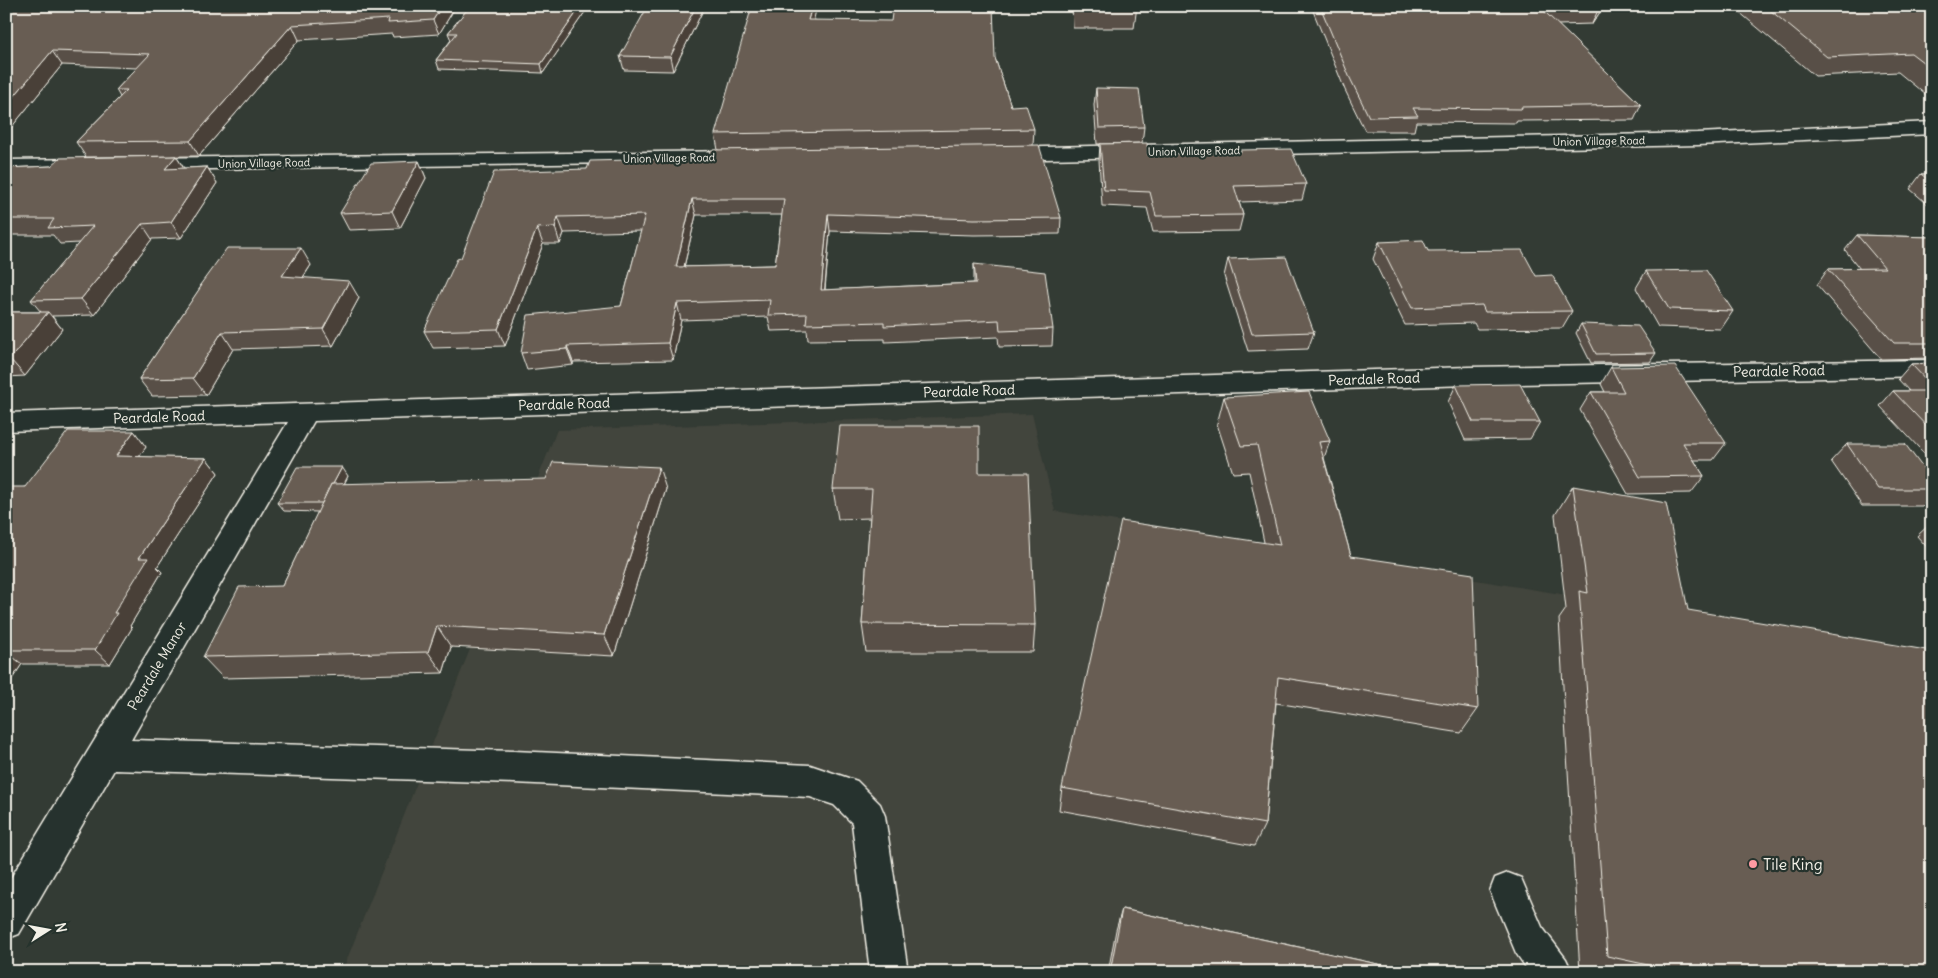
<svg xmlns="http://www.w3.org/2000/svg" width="1938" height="978" font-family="Delius,sans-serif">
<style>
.built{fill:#43453d}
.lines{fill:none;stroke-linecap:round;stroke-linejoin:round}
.minor-casing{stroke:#f4f1e8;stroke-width:3}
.minor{fill:#26332d;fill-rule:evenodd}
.wall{fill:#595047;stroke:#f4f1e8;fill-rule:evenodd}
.shaded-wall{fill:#484139;stroke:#f4f1e8}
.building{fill:#675d52;stroke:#f4f1e8;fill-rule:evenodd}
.poi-dot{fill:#ff9aa2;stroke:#26332d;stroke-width:2}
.labels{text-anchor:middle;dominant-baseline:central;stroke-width:4.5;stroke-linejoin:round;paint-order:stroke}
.far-street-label{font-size:11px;fill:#f4f1e8;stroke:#26332d}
.street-label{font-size:14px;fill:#f4f1e8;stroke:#26332d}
.near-poi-label{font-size:16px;fill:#f4f1e8;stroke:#26332d;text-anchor:start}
</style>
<rect width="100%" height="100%" fill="#333b34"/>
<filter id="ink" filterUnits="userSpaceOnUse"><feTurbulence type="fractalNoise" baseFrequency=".02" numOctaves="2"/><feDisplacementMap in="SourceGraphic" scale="10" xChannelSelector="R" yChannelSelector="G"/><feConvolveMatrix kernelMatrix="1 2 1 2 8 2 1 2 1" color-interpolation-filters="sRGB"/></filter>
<g filter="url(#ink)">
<path class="built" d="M 1032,414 L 1055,511 L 1932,655 L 1932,972 L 342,972 L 557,430 Z"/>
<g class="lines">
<g class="minor-casing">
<g id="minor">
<path d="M 1932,122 L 1932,134 L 1698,145 L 1003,160 L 996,158 L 993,154 L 996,150 L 1003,148 L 1698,133 Z"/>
<path d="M 745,151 L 752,153 L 755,157 L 752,161 L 143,170 L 136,168 L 133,164 L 136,160 L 143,158 Z"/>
<path d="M 90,159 L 97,161 L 100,165 L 97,169 L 6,172 L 6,160 Z"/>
<path d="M 1932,360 L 1932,376 L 1469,385 L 314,421 L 131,740 L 514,751 L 810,765 L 857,781 L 880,804 L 885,816 L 908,972 L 870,972 L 852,823 L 834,805 L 810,797 L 514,783 L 114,770 L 19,934 L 6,939 L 6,886 L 288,422 L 6,431 L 6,413 L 1469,367 Z"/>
<path d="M 1508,873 L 1521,878 L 1542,927 L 1566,959 L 1572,972 L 1529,972 L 1516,953 L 1490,891 L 1495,878 Z"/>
</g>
</g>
<use href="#minor" class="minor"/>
</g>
<g class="wall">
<path d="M 6,6 L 456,6 L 439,34 L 393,37 L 392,34 L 299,40 L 199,156 L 86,157 L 76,142 L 120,97 L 116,90 L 137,68 L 62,65 L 6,134 Z"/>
<path d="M 470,6 L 589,6 L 543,73 L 439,69 L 436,60 L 451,40 L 448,33 Z"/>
<path d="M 705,6 L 673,71 L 624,70 L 620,56 Z"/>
<path d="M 1072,6 L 1137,6 L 1134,28 L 1073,28 Z"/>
<path d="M 1311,6 L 1604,6 L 1592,24 L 1558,25 L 1641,105 L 1634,120 L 1517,121 L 1516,123 L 1416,122 L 1414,131 L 1365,131 L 1345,90 Z"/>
<path d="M 1732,6 L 1932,6 L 1932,100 L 1898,72 L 1815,76 Z"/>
<path d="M 814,20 L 995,58 L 1011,106 L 1034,129 L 1033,145 L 1061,218 L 1060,234 L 974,235 L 830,231 L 825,290 L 974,283 L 974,264 L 1053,329 L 1052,346 L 999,347 L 998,337 L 885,342 L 885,339 L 808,340 L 807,330 L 771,331 L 768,317 L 681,320 L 673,360 L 573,362 L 573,365 L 527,370 L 521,353 L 621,306 L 641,231 L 564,233 L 560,244 L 543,244 L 505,346 L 433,348 L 424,331 L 461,258 L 587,169 L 708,158 L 718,150 L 715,134 ZM 696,215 L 782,215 L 775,265 L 684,267 Z"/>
<path d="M 1096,88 L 1144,127 L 1142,143 L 1097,144 L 1094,105 Z"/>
<path d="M 1100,144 L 1148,155 L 1239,152 L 1240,150 L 1306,184 L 1302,200 L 1239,202 L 1243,215 L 1239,231 L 1153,232 L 1147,208 L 1102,206 L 1099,160 Z"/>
<path d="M 176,156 L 184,168 L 207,167 L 217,183 L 181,238 L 152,239 L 94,315 L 52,316 L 62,329 L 25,376 L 6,377 L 6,312 L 41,312 L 31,300 L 79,243 L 60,244 L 53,235 L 6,235 L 6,168 L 51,166 Z"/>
<path d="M 419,161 L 426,178 L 400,228 L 349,230 L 340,213 Z"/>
<path d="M 1921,174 L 1932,174 L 1932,208 L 1910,189 Z"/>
<path d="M 1857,235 L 1932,237 L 1932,358 L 1881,359 L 1817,285 L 1828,269 L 1860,269 L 1845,250 Z"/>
<path d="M 1379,242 L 1428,251 L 1536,276 L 1572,311 L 1562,328 L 1477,329 L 1474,323 L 1405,325 L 1373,259 Z"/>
<path d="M 1228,259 L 1314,332 L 1308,349 L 1248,351 L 1224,276 Z"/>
<path d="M 311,265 L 303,278 L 359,298 L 333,346 L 233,349 L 206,395 L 152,396 L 139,379 L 201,287 L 200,285 Z"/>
<path d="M 1646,271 L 1733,311 L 1721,329 L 1658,327 L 1636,288 Z"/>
<path d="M 1581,324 L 1656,353 L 1650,362 L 1591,363 L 1576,333 Z"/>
<path d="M 1932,363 L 1932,462 L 1880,406 L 1893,391 L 1909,391 L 1898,379 L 1911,364 Z"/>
<path d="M 1611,367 L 1726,443 L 1713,460 L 1694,460 L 1704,476 L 1691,493 L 1628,494 L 1580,410 L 1591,392 L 1605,392 L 1601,384 Z"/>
<path d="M 1456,385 L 1540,422 L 1530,439 L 1465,440 L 1448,402 Z"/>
<path d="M 1224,397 L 1330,441 L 1324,458 L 1351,556 L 1478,709 L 1461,733 L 1276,703 L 1265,824 L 1254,846 L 1059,810 L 1062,788 L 1264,542 L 1249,472 L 1233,473 L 1217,424 Z"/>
<path d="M 134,431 L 146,447 L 139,457 L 206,458 L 218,473 L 157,567 L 162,572 L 130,626 L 132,628 L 110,664 L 22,664 L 6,688 L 6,491 L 25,487 Z"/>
<path d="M 1847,444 L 1932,480 L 1932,496 L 1922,506 L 1862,506 L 1831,461 Z"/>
<path d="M 979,473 L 1035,625 L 1033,652 L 866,652 L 862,624 L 870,518 L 838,519 L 833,489 Z"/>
<path d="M 348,476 L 344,484 L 666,489 L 614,656 L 451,647 L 443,673 L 223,678 L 203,657 L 282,586 L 318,512 L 284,511 L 277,503 Z"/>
<path d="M 1573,486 L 1688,610 L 1932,972 L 1580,972 L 1559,619 L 1566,609 L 1555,515 Z"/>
<path d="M 1932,522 L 1932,553 L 1917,536 Z"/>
<path d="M 1122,909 L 1415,972 L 1108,972 L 1116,930 Z"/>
</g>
<g class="shaded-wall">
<path d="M 442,6 L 456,6 L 439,34 L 433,20 Z"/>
<path d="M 581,6 L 589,6 L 543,73 L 541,64 Z"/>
<path d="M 696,6 L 705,6 L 673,71 L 670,57 Z"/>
<path d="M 812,6 L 817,6 L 810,35 L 808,20 Z"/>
<path d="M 1601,6 L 1604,6 L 1592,24 L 1598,10 Z"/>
<path d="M 292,25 L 299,40 L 199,156 L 190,141 Z"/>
<path d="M 52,51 L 62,65 L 6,134 L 6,106 Z"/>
<path d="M 176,156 L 186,172 L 165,169 Z"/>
<path d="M 419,161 L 426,178 L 400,228 L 392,211 Z"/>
<path d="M 207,167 L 217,183 L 181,238 L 171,222 Z"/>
<path d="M 692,199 L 696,215 L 680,284 L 676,267 Z"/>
<path d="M 828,214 L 830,231 L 823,307 L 821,290 Z"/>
<path d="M 558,217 L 564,233 L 560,244 L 555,227 Z"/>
<path d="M 142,224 L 152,239 L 94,315 L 81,299 Z"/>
<path d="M 537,228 L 543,244 L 505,346 L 498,329 Z"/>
<path d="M 301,248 L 311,265 L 292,294 L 282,276 Z"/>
<path d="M 349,281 L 359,298 L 333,346 L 323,329 Z"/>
<path d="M 677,303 L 681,320 L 673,360 L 668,343 Z"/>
<path d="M 48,312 L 62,329 L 25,376 L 10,359 Z"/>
<path d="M 222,332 L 233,349 L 206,395 L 193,378 Z"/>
<path d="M 567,346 L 573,362 L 573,365 L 567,349 Z"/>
<path d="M 134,431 L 146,447 L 129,471 L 116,456 Z"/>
<path d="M 206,458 L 218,473 L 157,567 L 162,572 L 130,626 L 132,628 L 110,664 L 95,650 L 114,613 L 139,558 Z"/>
<path d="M 342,467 L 348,476 L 330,512 L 323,503 Z"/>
<path d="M 659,467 L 666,489 L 614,656 L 604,635 Z"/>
<path d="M 437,626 L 451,647 L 443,673 L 428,652 Z"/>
<path d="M 6,652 L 22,664 L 6,688 Z"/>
</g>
<g class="building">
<path d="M 6,6 L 442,6 L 433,20 L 388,23 L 389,19 L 292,25 L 190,141 L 76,142 L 127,90 L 116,90 L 150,54 L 52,51 L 6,106 Z"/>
<path d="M 470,6 L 581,6 L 541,64 L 436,60 L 457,33 L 448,33 Z"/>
<path d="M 648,6 L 696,6 L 670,57 L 620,56 Z"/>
<path d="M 752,6 L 812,6 L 808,20 L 891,21 L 893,6 L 993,6 L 995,58 L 1011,106 L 1026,105 L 1034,129 L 715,134 Z"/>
<path d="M 1320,6 L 1601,6 L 1598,10 L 1545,12 L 1641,105 L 1521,107 L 1522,109 L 1413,108 L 1418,116 L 1369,117 L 1349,76 Z"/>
<path d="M 1765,6 L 1932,6 L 1932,69 L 1911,53 L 1827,57 Z"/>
<path d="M 1096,88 L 1139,89 L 1144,127 L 1099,128 Z"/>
<path d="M 1147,143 L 1148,155 L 1241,152 L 1240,150 L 1291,149 L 1306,184 L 1234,186 L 1243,215 L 1156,216 L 1150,192 L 1104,190 L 1100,144 Z"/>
<path d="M 1039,145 L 1061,218 L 974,219 L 828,214 L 821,290 L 976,283 L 974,264 L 1045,272 L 1053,329 L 1000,331 L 999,320 L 884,326 L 884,322 L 806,324 L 807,314 L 768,315 L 770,300 L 677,303 L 668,343 L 567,346 L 567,349 L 521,353 L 528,315 L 621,306 L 645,215 L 558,217 L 555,227 L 537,228 L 498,329 L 424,331 L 457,259 L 461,258 L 494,172 L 587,169 L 590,161 L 708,158 L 711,150 ZM 692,199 L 784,199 L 775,265 L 676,267 Z"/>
<path d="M 176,156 L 165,169 L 207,167 L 171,222 L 142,224 L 81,299 L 31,300 L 93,226 L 48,228 L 54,219 L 6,219 L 6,168 L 51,166 L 60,158 Z"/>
<path d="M 419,161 L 392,211 L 340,213 L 371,163 Z"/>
<path d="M 1921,174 L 1932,174 L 1932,183 Z"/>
<path d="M 1857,235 L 1932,237 L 1932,343 L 1894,343 L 1828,269 L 1885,268 Z"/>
<path d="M 1423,240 L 1428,251 L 1522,250 L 1536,276 L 1552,275 L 1572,311 L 1485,312 L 1482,305 L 1412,308 L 1379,242 Z"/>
<path d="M 227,248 L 301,248 L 282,276 L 349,281 L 323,329 L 222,332 L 193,378 L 139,379 L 202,285 L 200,285 Z"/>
<path d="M 1286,257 L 1314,332 L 1252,334 L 1228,259 Z"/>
<path d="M 1706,270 L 1733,311 L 1669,309 L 1646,271 Z"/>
<path d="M 6,312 L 48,312 L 10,359 L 6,359 Z"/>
<path d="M 1581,324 L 1638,326 L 1656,353 L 1596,354 Z"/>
<path d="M 1932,363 L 1932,386 L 1911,364 Z"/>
<path d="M 1675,366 L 1726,443 L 1683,443 L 1704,476 L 1640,477 L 1591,392 L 1624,392 L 1611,367 Z"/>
<path d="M 1520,384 L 1540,422 L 1473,422 L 1456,385 Z"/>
<path d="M 1893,391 L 1932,391 L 1932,432 Z"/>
<path d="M 1309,392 L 1330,441 L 1319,442 L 1351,556 L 1473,574 L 1478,709 L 1278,677 L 1265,824 L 1062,788 L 1121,521 L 1280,545 L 1257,445 L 1241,446 L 1224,397 Z"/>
<path d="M 840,426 L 979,426 L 979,473 L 1028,473 L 1035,625 L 862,624 L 872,489 L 833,489 Z"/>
<path d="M 68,431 L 134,431 L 116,456 L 206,458 L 139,558 L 148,558 L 114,613 L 117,613 L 95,650 L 6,650 L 6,491 L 10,487 L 25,487 Z"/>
<path d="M 1847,444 L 1905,444 L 1932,480 L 1932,489 L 1878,489 Z"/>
<path d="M 553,462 L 659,467 L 604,635 L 437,626 L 428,652 L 203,657 L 239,587 L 282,586 L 331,484 L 546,479 Z"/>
<path d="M 297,467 L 342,467 L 333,484 L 331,484 L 322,503 L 277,503 Z"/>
<path d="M 1573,486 L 1666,503 L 1688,610 L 1932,651 L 1932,972 L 1680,972 L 1607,956 L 1579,591 L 1588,593 Z"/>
<path d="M 1122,909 L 1415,972 L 1110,972 Z"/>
</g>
</g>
<circle class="poi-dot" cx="1753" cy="864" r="5"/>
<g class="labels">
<g class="far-street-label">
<text transform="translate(1599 141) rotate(-1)">Union Village Road</text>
<text transform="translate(1194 151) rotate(-1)">Union Village Road</text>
<text transform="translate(669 158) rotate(-1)">Union Village Road</text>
<text transform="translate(264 163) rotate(-1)">Union Village Road</text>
</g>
<g class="street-label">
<text transform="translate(1779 371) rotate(-1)">Peardale Road</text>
<text transform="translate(1374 379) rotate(-2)">Peardale Road</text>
<text transform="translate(969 391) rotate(-2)">Peardale Road</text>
<text transform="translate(564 404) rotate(-2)">Peardale Road</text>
<text transform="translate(159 417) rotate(-2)">Peardale Road</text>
<text transform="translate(157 666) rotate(-59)">Peardale Manor</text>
</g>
<g class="near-poi-label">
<text x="1763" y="864">Tile King</text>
</g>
</g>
<rect width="1938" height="978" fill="none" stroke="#26332d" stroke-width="25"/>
<rect x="12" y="12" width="1913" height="953" fill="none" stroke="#f4f1e8" stroke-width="2" filter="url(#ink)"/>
<g transform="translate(48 930) rotate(79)" stroke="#26332d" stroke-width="4" paint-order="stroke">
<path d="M0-4L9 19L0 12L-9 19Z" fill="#f4f1e8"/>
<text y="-8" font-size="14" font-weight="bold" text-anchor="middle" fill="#f4f1e8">N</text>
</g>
</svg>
